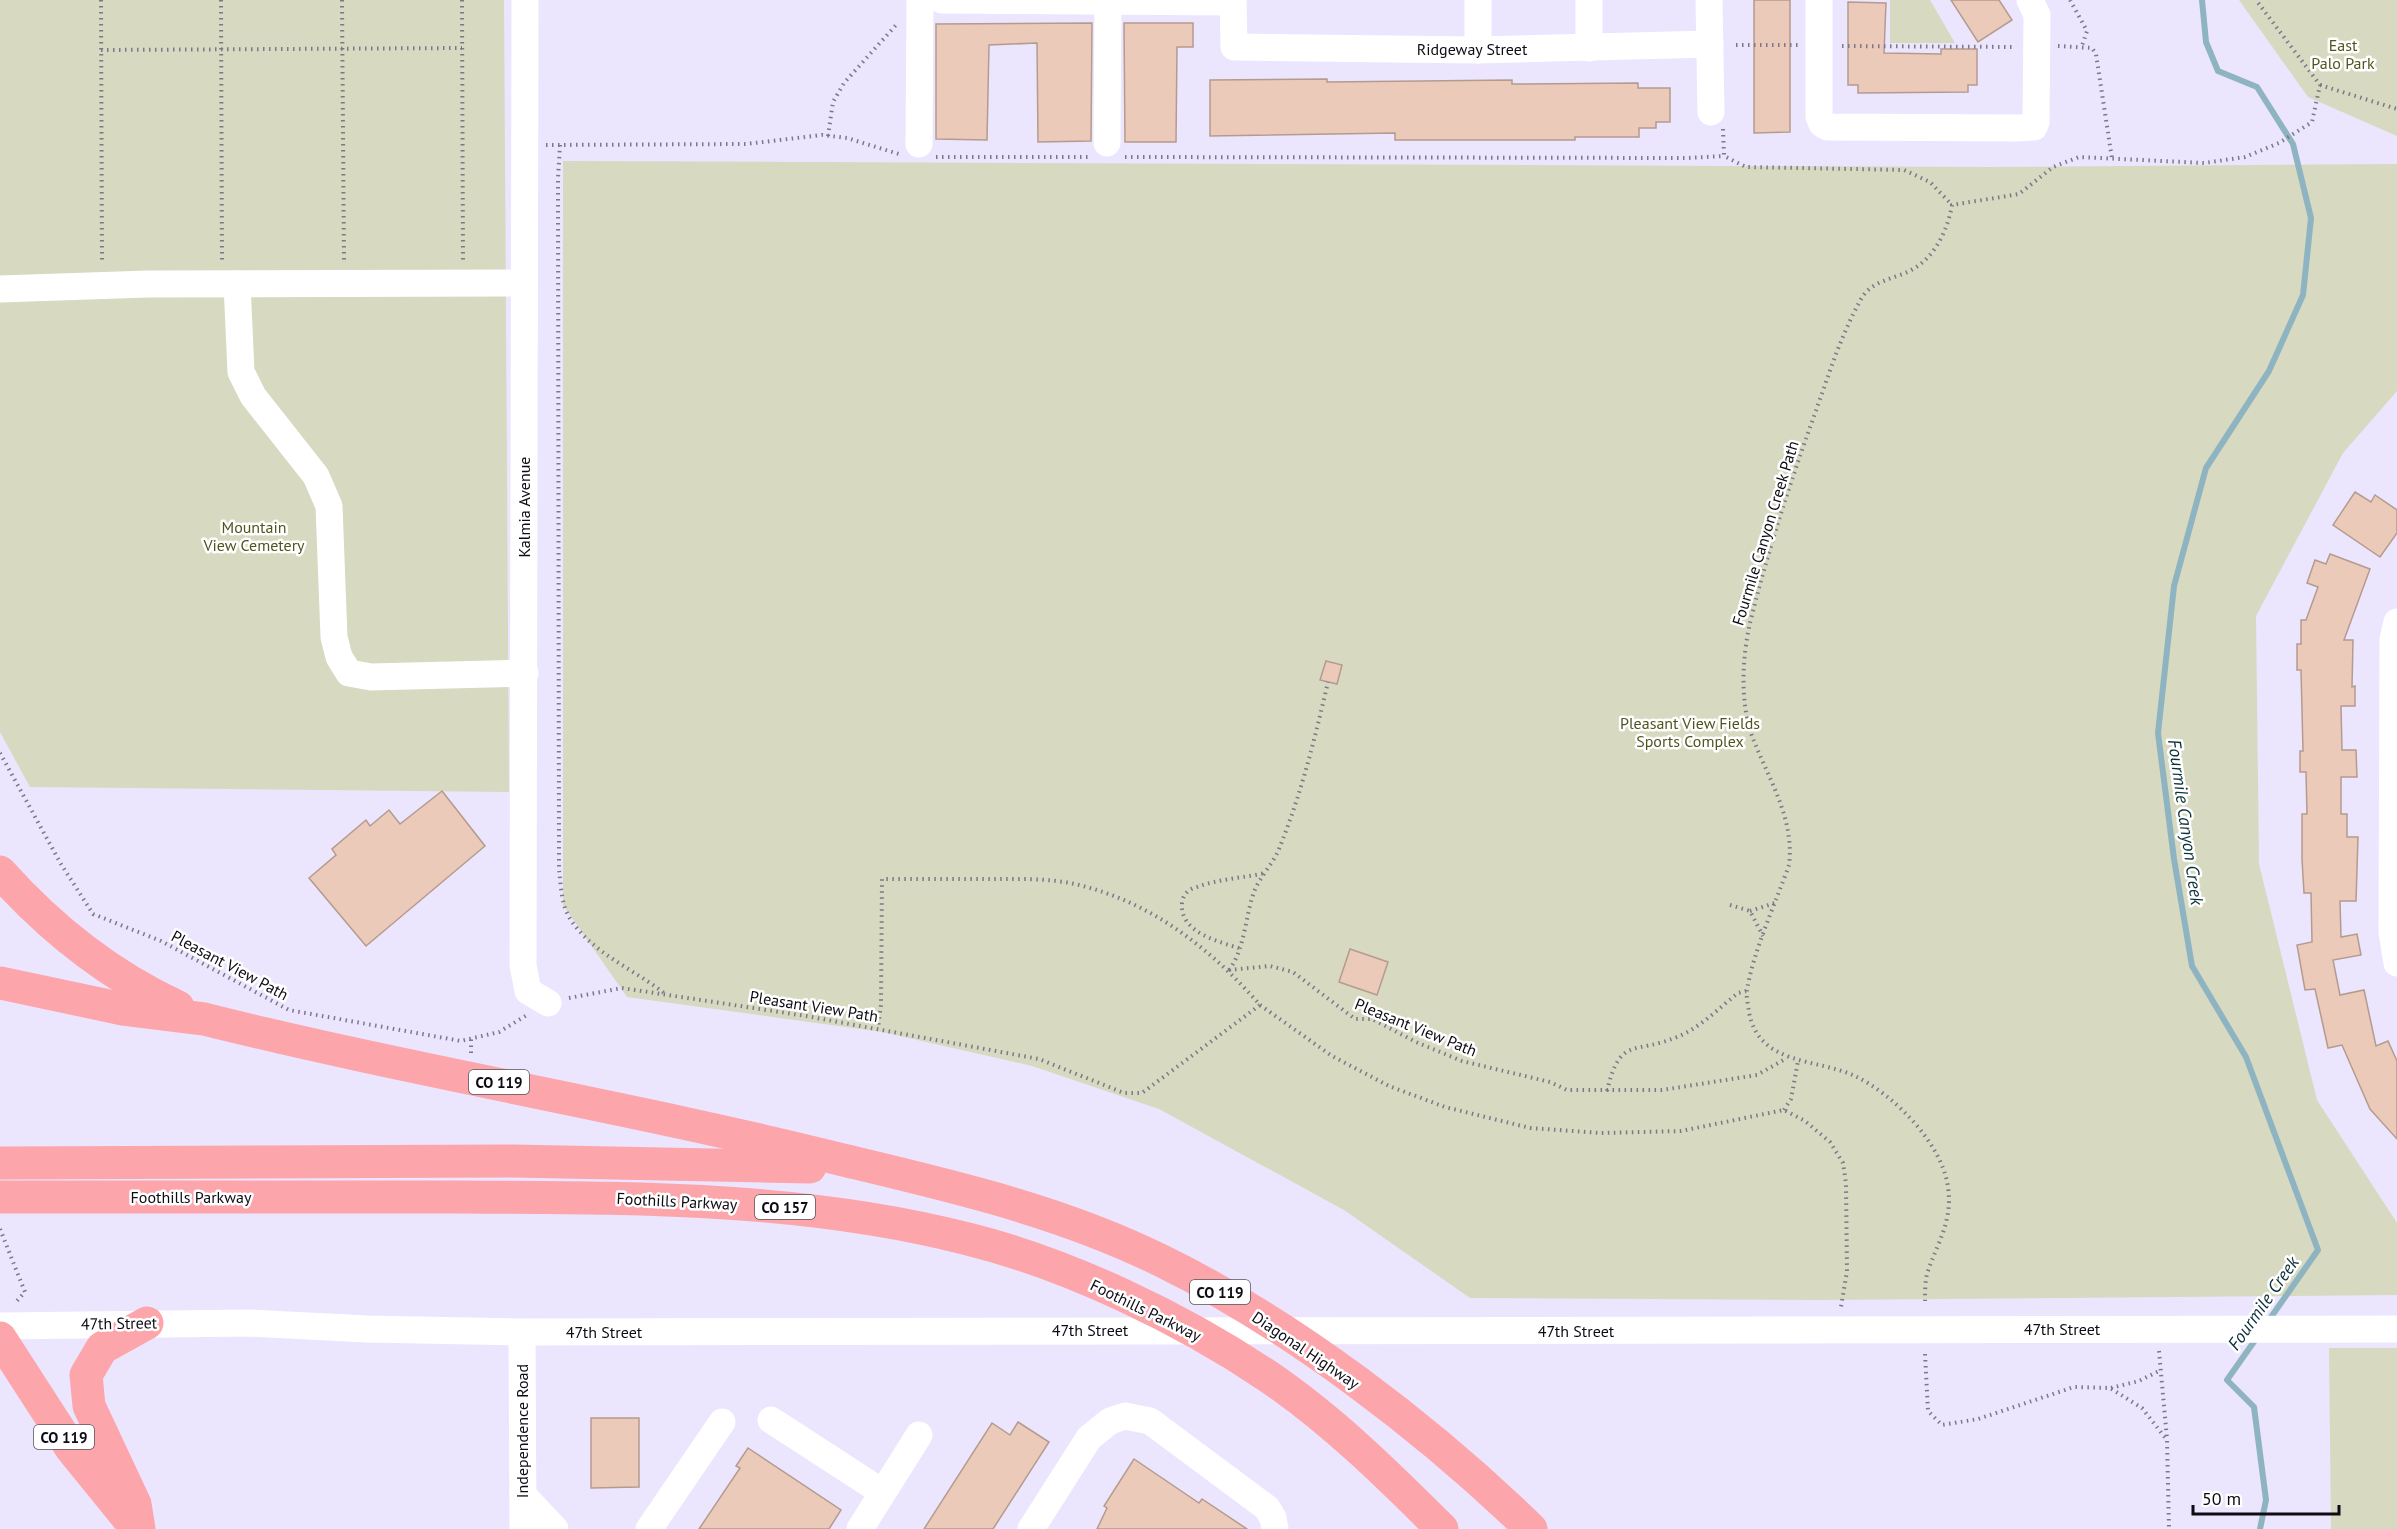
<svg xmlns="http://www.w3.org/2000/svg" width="2397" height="1529" font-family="'PT Sans',sans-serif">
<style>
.green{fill:#d7d9c1}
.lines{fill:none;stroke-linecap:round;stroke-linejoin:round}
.stream{stroke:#8eb4c1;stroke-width:6}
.building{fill:#eccab9;stroke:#b49b8f;stroke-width:1.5}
.path{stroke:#7c7888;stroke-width:4;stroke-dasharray:1.5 4.5;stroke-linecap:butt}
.minor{stroke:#fff;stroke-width:27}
.highway{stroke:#fca6ab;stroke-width:33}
.labels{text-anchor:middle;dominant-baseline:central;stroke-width:5;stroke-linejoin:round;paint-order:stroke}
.shield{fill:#fff;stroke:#56545a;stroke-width:1.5}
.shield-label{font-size:15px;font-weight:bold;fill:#0d0b13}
.park-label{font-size:16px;fill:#52541f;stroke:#fff}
.street-label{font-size:16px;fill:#0d0b13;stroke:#fff}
.water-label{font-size:18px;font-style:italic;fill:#0a303a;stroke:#fff}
</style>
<rect width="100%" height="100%" fill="#ece5fe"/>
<g class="green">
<path d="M 0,0 L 504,0 L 509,792 L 30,787 L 0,732 Z"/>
<path d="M 1890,0 L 1930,0 L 1955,43 L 1890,43 Z"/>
<path d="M 2239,0 L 2397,0 L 2397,136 L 2308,97 Z"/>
<path d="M 563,161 L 1987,167 L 2397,164 L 2397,391 L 2343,453 L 2256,616 L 2259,864 L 2317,1100 L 2397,1223 L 2397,1295 L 1817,1300 L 1470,1298 L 1344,1210 L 1159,1109 L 1032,1066 L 882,1032 L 627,997 L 563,905 Z"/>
<path d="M 2329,1348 L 2397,1348 L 2397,1529 L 2331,1529 Z"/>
</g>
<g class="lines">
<g class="stream">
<path d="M 2202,0 L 2206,42 L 2218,71 L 2257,87 L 2293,144 L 2311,218 L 2303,295 L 2269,371 L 2206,468 L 2174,586 L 2158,733 L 2174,859 L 2192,966 L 2246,1057 L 2318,1250 L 2269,1320"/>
<path d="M 2258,1336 L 2227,1380 L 2254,1407 L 2266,1500 L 2260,1529"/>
</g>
</g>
<g class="building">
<path d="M 1754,0 L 1790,0 L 1790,132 L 1754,133 Z"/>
<path d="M 1951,0 L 1999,0 L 2012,20 L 1978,42 Z"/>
<path d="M 1848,2 L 1886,3 L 1884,53 L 1941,54 L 1941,49 L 1977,49 L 1977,85 L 1968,85 L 1968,92 L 1858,93 L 1858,85 L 1848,85 Z"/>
<path d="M 1092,23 L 1091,141 L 1038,142 L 1037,43 L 989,45 L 987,140 L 936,139 L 936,24 Z"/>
<path d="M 1124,23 L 1193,23 L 1193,47 L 1177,47 L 1176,142 L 1125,142 Z"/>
<path d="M 1327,79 L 1327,82 L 1512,80 L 1512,84 L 1638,83 L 1638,88 L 1670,88 L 1670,122 L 1656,122 L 1656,128 L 1639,128 L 1639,137 L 1575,137 L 1575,140 L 1395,140 L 1395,133 L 1210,136 L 1210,80 Z"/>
<path d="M 2355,492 L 2371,502 L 2375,495 L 2397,510 L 2397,533 L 2380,557 L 2333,525 Z"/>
<path d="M 2330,554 L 2370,569 L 2344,640 L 2353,640 L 2352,687 L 2355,686 L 2355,706 L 2341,706 L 2342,750 L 2356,750 L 2357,777 L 2341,777 L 2341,814 L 2347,814 L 2347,837 L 2358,837 L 2356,901 L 2340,901 L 2341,937 L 2357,934 L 2361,955 L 2333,960 L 2340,995 L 2364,990 L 2376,1046 L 2388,1041 L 2397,1061 L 2397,1139 L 2370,1109 L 2342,1045 L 2328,1048 L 2315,989 L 2305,990 L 2297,945 L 2312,942 L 2311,893 L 2304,893 L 2302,859 L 2302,814 L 2307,814 L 2306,772 L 2300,772 L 2300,751 L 2303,751 L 2301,670 L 2297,670 L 2297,644 L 2301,644 L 2301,620 L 2306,620 L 2318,587 L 2307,583 L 2315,560 L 2326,564 Z"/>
<path d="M 1326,661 L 1342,665 L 1337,684 L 1320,680 Z"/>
<path d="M 442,791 L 485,846 L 366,946 L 309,878 L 336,855 L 332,849 L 366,820 L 370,826 L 389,810 L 400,824 Z"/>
<path d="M 1350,949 L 1388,962 L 1377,995 L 1339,982 Z"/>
<path d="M 591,1418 L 639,1418 L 639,1487 L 591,1488 Z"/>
<path d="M 1018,1422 L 1049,1442 L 993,1529 L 924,1529 L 992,1423 L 1010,1435 Z"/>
<path d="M 748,1448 L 841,1510 L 829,1529 L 699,1529 L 740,1468 L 736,1466 Z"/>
<path d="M 1134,1459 L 1199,1503 L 1202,1499 L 1247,1529 L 1097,1529 L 1107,1508 L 1104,1506 Z"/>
</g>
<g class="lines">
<g class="path">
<path d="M 101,0 L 102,263"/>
<path d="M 221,0 L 222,263"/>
<path d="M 342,0 L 344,262"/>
<path d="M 462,0 L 463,263"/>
<path d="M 2070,0 L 2087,31 L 2082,46"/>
<path d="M 1736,45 L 1798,45"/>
<path d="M 1842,46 L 2014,47"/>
<path d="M 2058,46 L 2092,48 L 2096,54 L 2112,159"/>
<path d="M 101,50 L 462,48"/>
<path d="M 2320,85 L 2397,109"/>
<path d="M 1723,129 L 1724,156 L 1746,167 L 1904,170 L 1930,182 L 1952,205"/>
<path d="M 828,136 L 833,102 L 844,83 L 896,25"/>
<path d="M 546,145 L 746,144 L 822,135 L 847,138 L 899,154"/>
<path d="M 560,145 L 558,178 L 559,870 C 561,885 561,903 569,917 C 590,952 632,968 664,993"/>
<path d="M 936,157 L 1090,157"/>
<path d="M 1125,157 L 1688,158 L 1724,156"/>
<path d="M 0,753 L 61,864 L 93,914 L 161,941 L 289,1010 L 461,1041 L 499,1032 L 527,1015"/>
<path d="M 1730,905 L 1750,911 L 1763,936"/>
<path d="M 1750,911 L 1775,903"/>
<path d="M 1239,948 C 1219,942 1179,932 1182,903 C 1183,894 1189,889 1197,887 C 1218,879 1243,878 1265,873"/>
<path d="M 1229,970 L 1270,966 L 1293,972 L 1355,1019 L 1372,1019 L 1416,1042 L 1462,1061 L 1550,1082 L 1567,1090 L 1662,1090 L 1757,1075 L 1787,1058"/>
<path d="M 1229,970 C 1245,949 1245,917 1254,892 C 1260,876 1273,864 1279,849 C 1301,795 1315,738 1328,682"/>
<path d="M 569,998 L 622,988 L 806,1016 L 1039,1059 L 1124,1093 L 1142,1093 L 1260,1005 C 1211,949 1153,903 1079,885 C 1051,878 1021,879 993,879 C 956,879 919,879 882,879 L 881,1005 L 878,1028"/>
<path d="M 1260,1005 L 1332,1056 L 1389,1086 L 1445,1107 L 1530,1128 L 1601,1133 L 1681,1131 L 1784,1110 L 1805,1121 L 1830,1142 L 1843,1163 L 1846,1183 L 1847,1271 L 1841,1307"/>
<path d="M 471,1053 L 471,1039"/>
<path d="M 1607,1091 C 1620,1035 1635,1055 1677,1037 C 1700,1028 1719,1008 1738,993 L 1746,991"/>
<path d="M 1784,1110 L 1791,1099 L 1798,1061"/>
<path d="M 0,1229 L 25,1292 L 15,1303"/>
<path d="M 1925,1301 C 1925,1293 1925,1282 1927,1274 C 1937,1243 1953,1222 1948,1187 C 1942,1143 1893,1094 1855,1076 C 1816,1058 1759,1066 1749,1012 C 1748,1005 1746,996 1747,990 C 1753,952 1776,902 1789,865 C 1795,819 1768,778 1752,736 C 1740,702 1742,658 1750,623 C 1767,554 1789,486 1813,419 C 1827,380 1840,337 1860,301 C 1871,279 1895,280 1913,269 C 1935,257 1948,229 1952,205 L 2019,194 L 2053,167 L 2079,157 L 2204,163 L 2245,157 L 2279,143 L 2312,122 L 2320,85 L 2256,0"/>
<path d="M 2159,1351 L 2167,1439"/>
<path d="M 1925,1354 L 1928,1411 L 1942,1425 L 1978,1419 L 2074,1387 L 2110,1388 L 2142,1408 L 2167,1440 L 2169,1529"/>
<path d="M 2111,1388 L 2139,1381 L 2161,1370"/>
</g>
<g class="minor">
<path d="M 525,0 L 523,965 L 528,991 L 548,1003"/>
<path d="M 942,0 L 1233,2"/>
<path d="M 1233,0 L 1234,47 L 1478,50 L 1710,44"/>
<path d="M 1478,0 L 1478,50"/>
<path d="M 1589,0 L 1589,48"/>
<path d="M 1709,0 L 1711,112"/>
<path d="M 1819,0 L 1819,117 L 1822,124 L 1827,127 L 2018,128 L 2034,127 L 2036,122 L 2037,15 L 2030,0"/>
<path d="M 1107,143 L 1108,2"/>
<path d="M 919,144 L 920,0"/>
<path d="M 237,284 L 241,372 L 253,396 L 316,476 L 329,506 L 334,637 L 339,657 L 349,673 L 371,677 L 525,673"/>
<path d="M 0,289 L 148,284 L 524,283"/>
<path d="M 2397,622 L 2393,639 L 2392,932 L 2397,963"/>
<path d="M 0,1326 L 250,1323 L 367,1329 L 522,1332 L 2397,1329"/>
<path d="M 522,1332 L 523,1529"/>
<path d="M 771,1420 L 882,1492"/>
<path d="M 523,1495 L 555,1529"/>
<path d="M 649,1529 L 722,1422"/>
<path d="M 860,1529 L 919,1435"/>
<path d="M 1031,1529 L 1089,1438 L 1110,1421 L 1125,1416 L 1150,1421 L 1267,1508 L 1273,1518 L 1275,1529"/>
</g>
<g class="highway">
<path d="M 0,872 C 51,929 109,975 178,1007"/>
<path d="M 0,983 L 123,1009 L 204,1019 C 416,1072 631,1107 843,1160 C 952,1186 1061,1211 1162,1261 C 1292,1325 1427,1428 1531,1529"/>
<path d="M 0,1163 L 513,1161 L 810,1167"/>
<path d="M 0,1197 C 152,1197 303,1197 455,1197 C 627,1198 801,1196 968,1239 C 1069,1264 1183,1319 1269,1377 C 1332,1420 1388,1475 1442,1529"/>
<path d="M 0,1338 L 71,1448 L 127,1517"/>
<path d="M 139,1529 L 135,1504 L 89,1406 L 86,1375 L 102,1348 L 147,1323"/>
</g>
</g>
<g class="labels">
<g class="shield">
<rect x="469" y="1070" width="60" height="24" rx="4.5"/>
<rect x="755" y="1195" width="60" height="24" rx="4.5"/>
<rect x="1190" y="1280" width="60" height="24" rx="4.5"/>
<rect x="34" y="1425" width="60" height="24" rx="4.5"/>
</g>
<g class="shield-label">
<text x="499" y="1082">CO 119</text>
<text x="785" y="1207">CO 157</text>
<text x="1220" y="1292">CO 119</text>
<text x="64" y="1437">CO 119</text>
</g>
<g class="park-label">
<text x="2343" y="45">East<tspan x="2343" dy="18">Palo Park</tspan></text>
<text x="254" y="527">Mountain<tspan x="254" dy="18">View Cemetery</tspan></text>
<text x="1690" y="723">Pleasant View Fields<tspan x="1690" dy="18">Sports Complex</tspan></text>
</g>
<g class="street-label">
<text x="1472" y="49">Ridgeway Street</text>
<text transform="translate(524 507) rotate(-90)">Kalmia Avenue</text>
<text transform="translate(1765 533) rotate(-73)">Fourmile Canyon Creek Path</text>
<text transform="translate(230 965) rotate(28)">Pleasant View Path</text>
<text transform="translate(814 1006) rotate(9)">Pleasant View Path</text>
<text transform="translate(1416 1027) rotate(22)">Pleasant View Path</text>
<text x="191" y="1197">Foothills Parkway</text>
<text transform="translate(677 1201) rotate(3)">Foothills Parkway</text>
<text transform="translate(1146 1310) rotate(26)">Foothills Parkway</text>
<text transform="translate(119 1323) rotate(-1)">47th Street</text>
<text x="2062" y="1329">47th Street</text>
<text x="1090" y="1330">47th Street</text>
<text x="1576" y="1331">47th Street</text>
<text x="604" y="1332">47th Street</text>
<text transform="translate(1306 1350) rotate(34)">Diagonal Highway</text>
<text transform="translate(522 1431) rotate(-90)">Independence Road</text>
</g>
<g class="water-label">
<text transform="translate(2186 822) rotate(82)">Fourmile Canyon Creek</text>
<text transform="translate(2263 1303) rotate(-55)">Fourmile Creek</text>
</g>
</g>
<path d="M2193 1505v9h146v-9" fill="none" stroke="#0d0b13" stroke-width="3"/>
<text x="2202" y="1505" font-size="18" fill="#0d0b13" stroke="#ffffff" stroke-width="4.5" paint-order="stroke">50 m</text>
</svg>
